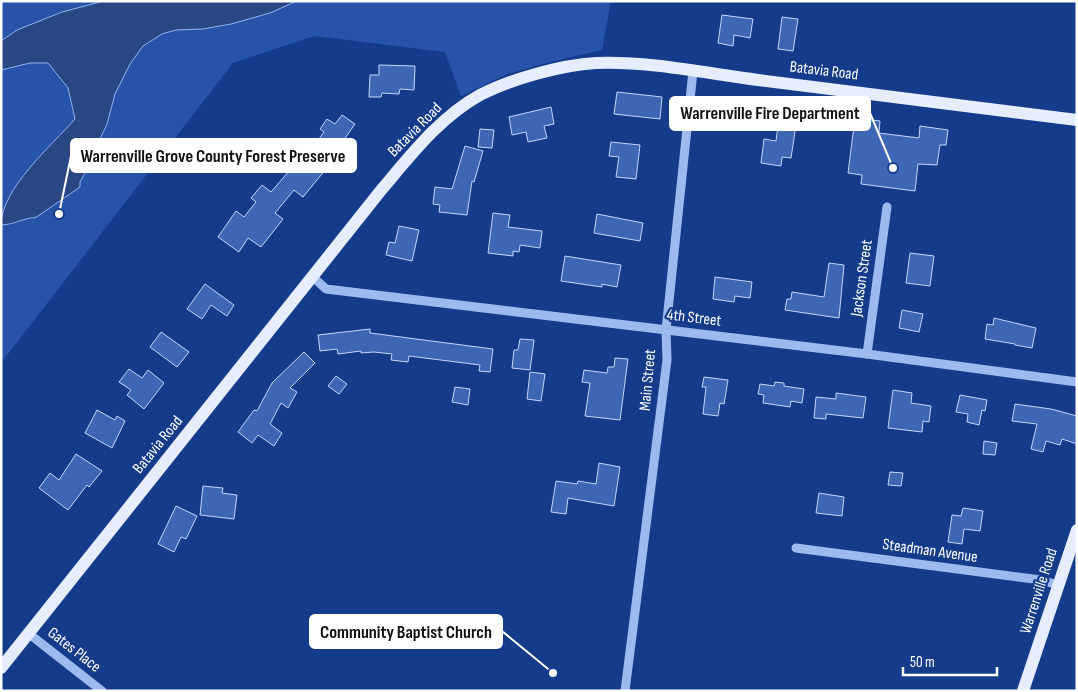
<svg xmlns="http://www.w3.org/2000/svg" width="1078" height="692" font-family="'Sofia Sans Condensed',sans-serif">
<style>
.green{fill:#2754a9}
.water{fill:#294782;stroke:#90b3f2}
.building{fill:#3d66b4;stroke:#c4d7fb}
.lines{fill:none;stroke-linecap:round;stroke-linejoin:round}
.minor{stroke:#9dbaef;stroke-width:9}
.major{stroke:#e6edff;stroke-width:12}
.labels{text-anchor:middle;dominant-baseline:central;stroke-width:4.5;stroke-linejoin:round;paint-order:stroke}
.street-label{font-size:16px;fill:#fff;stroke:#153c8b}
.leader{fill:none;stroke:#fff;stroke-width:2}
.callout-dot{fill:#fff;stroke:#153c8b;stroke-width:2}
.callout{fill:#fff;stroke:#fff;stroke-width:2}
.callout-label{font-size:18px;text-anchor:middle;font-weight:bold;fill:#111}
</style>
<rect width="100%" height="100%" fill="#153c8b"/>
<path class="green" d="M 1,1 L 611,1 L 602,50 L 546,63 L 505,75 L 461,96 L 445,52 L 315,36 L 233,63 L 1,363 Z"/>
<path class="water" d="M 104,1 L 297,1 L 270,13 L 231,24 L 203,29 L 176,30 L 162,34 L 143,46 L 130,64 L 115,94 L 107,124 L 98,143 L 94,157 L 80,182 L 80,187 L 38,216 C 34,219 31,217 26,219 C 15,222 14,224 1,225 C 1,189 52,145 75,119 L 68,88 L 48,63 L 30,63 L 1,70 L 1,41 L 17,30 L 62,12 Z"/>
<g class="building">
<path d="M 722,15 L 753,19 L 750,38 L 734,35 L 733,46 L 718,43 Z"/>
<path d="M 782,17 L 798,19 L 793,51 L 778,49 Z"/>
<path d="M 379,65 L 415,66 L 414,90 L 400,89 L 399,94 L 382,93 L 381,97 L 369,97 L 370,75 L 379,75 Z"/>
<path d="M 617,92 L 662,97 L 660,119 L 614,114 Z"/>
<path d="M 551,107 L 554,124 L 544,126 L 547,138 L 528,142 L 526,132 L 512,135 L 509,117 Z"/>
<path d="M 780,109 L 798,112 L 791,158 L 782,157 L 781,166 L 761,163 L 764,139 L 776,141 Z"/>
<path d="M 342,115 L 355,124 L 324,168 L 326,169 L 303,197 L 294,190 L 275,213 L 283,219 L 261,247 L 248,238 L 239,252 L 218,237 L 236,211 L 244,217 L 256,202 L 251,198 L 262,185 L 271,192 L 296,163 L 292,160 L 302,148 L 308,154 L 324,132 L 320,129 L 327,119 L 335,124 Z"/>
<path d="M 855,118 L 880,121 L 879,133 L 919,138 L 920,126 L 948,130 L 946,145 L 940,145 L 937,165 L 918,164 L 915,191 L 861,184 L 862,175 L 848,173 Z"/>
<path d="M 480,129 L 494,130 L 492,148 L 478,147 Z"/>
<path d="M 611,142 L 640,145 L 636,179 L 616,177 L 619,157 L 609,156 Z"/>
<path d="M 465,146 L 483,151 L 474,182 L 472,181 L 467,215 L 439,212 L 440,205 L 433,204 L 435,187 L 452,189 Z"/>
<path d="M 493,213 L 510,215 L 508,227 L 542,231 L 540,248 L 520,245 L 519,252 L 513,251 L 513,256 L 488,253 Z"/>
<path d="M 597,214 L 643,223 L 640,241 L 594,233 Z"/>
<path d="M 399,226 L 419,230 L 412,261 L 386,255 L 389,242 L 395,243 Z"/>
<path d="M 910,253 L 934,256 L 930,286 L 906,283 Z"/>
<path d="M 565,256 L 621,265 L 617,287 L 602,284 L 602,287 L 561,281 Z"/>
<path d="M 829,263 L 844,265 L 839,318 L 785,310 L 787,299 L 791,299 L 792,292 L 824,297 Z"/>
<path d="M 715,277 L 752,282 L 750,298 L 735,296 L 734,302 L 713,299 Z"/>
<path d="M 205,284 L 234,305 L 227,316 L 211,305 L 202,319 L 187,309 Z"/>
<path d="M 902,310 L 923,314 L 919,332 L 899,328 Z"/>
<path d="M 994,318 L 1036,328 L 1032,348 L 1015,345 L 1015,344 L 985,339 L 987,324 L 993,325 Z"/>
<path d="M 370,329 L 370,333 L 493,349 L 490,372 L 479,371 L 480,365 L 409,356 L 408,362 L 391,360 L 392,354 L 374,352 L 361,353 L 361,351 L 338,354 L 337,349 L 320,351 L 318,335 Z"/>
<path d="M 161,332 L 189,352 L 177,367 L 150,347 Z"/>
<path d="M 520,339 L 534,340 L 530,370 L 512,368 L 514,350 L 518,350 Z"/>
<path d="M 304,352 L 315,363 L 290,388 L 297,392 L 288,408 L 281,403 L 270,424 L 282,433 L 274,446 L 258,435 L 252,443 L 238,432 L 254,410 L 257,411 L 272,383 Z"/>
<path d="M 615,358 L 628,359 L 620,420 L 585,416 L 590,383 L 582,382 L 584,370 L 607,373 L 608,367 L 614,367 Z"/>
<path d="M 129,369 L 142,378 L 148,370 L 164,383 L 144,409 L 127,395 L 131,390 L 119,382 Z"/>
<path d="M 530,372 L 545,374 L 541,401 L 527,399 Z"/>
<path d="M 336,376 L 347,384 L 339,394 L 328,386 Z"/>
<path d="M 704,377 L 728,380 L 724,404 L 720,403 L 718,416 L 703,414 L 706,387 L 702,387 Z"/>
<path d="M 775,382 L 784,383 L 784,386 L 804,389 L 802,403 L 791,401 L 790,407 L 763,403 L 764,395 L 758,394 L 760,384 L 774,386 Z"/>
<path d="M 455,387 L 470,389 L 468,405 L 452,402 Z"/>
<path d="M 893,390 L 912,393 L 911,403 L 931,406 L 929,422 L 923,421 L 922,432 L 888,428 Z"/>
<path d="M 836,393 L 866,397 L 863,418 L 826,414 L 826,419 L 814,418 L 816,397 L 836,399 Z"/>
<path d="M 960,395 L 987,400 L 985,411 L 982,410 L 979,425 L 967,422 L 968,414 L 956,412 Z"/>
<path d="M 1015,404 L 1051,409 L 1077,416 L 1077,444 L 1062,439 L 1060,445 L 1046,441 L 1043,452 L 1031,449 L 1037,424 L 1012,421 Z"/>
<path d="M 97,410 L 115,420 L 117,416 L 125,421 L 112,448 L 85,433 Z"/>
<path d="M 984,441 L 997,443 L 995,455 L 983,454 Z"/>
<path d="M 76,454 L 102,471 L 89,487 L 87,485 L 68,510 L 39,488 L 50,473 L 59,480 Z"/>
<path d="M 599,463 L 620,467 L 614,506 L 568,498 L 566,514 L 551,512 L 556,481 L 577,484 L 578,481 L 596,484 Z"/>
<path d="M 890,472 L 903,473 L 901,486 L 888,485 Z"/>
<path d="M 203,486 L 223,488 L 222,493 L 237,495 L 234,519 L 200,515 Z"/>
<path d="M 819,493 L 844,497 L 842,516 L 816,513 Z"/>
<path d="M 176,506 L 197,516 L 186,539 L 181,537 L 174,552 L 158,544 Z"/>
<path d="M 963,508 L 983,511 L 980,531 L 964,529 L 962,544 L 948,542 L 952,515 L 961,516 Z"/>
</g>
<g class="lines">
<g class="minor">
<path d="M 313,277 L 326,289 L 867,354 L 1077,382"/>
<path d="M 867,354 L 887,207"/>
<path d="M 796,548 L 1041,580 L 1058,585"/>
<path d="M 28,633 L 102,691"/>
<path d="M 625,691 L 667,360 L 666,330 L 693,71"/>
</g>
<g class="major">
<path d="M 1,668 L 382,189 C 411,155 440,117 480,95 C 511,79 561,65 596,63 C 650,61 704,73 758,80 C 864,93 970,106 1077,120"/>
<path d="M 1023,691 L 1077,530"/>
</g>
</g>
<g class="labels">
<g class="street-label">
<text transform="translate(824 71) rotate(7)">Batavia Road</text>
<text transform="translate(415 130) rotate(-45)">Batavia Road</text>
<text transform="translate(862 278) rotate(-82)">Jackson Street</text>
<text transform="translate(694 318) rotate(7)">4th Street</text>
<text transform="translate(648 380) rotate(-85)">Main Street</text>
<text transform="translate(158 445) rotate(-51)">Batavia Road</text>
<text transform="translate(930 551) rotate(8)">Steadman Avenue</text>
<text transform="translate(1039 591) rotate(-72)">Warrenville Road</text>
<text transform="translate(74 650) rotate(38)">Gates Place</text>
</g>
</g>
<path class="leader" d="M893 168L870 113M59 214L71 156M553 673L502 631"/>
<g class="callout-dot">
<circle cx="893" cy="168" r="5"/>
<circle cx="59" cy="214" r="5"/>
<circle cx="553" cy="673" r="5"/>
</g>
<g class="callout">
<rect x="670" y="97" width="200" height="33" rx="5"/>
<rect x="71" y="139" width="285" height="33" rx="5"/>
<rect x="310" y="615" width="192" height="33" rx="5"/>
</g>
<g class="callout-label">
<text x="770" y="119">Warrenville Fire Department</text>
<text x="213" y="162">Warrenville Grove County Forest Preserve</text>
<text x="406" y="638">Community Baptist Church</text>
</g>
<rect width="1078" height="692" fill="none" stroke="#ffffff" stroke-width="5"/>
<path d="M903 667v8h94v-8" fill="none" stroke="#ffffff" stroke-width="2.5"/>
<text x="910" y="667" font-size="15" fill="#ffffff" stroke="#153c8b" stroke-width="4" paint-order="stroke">50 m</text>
</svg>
